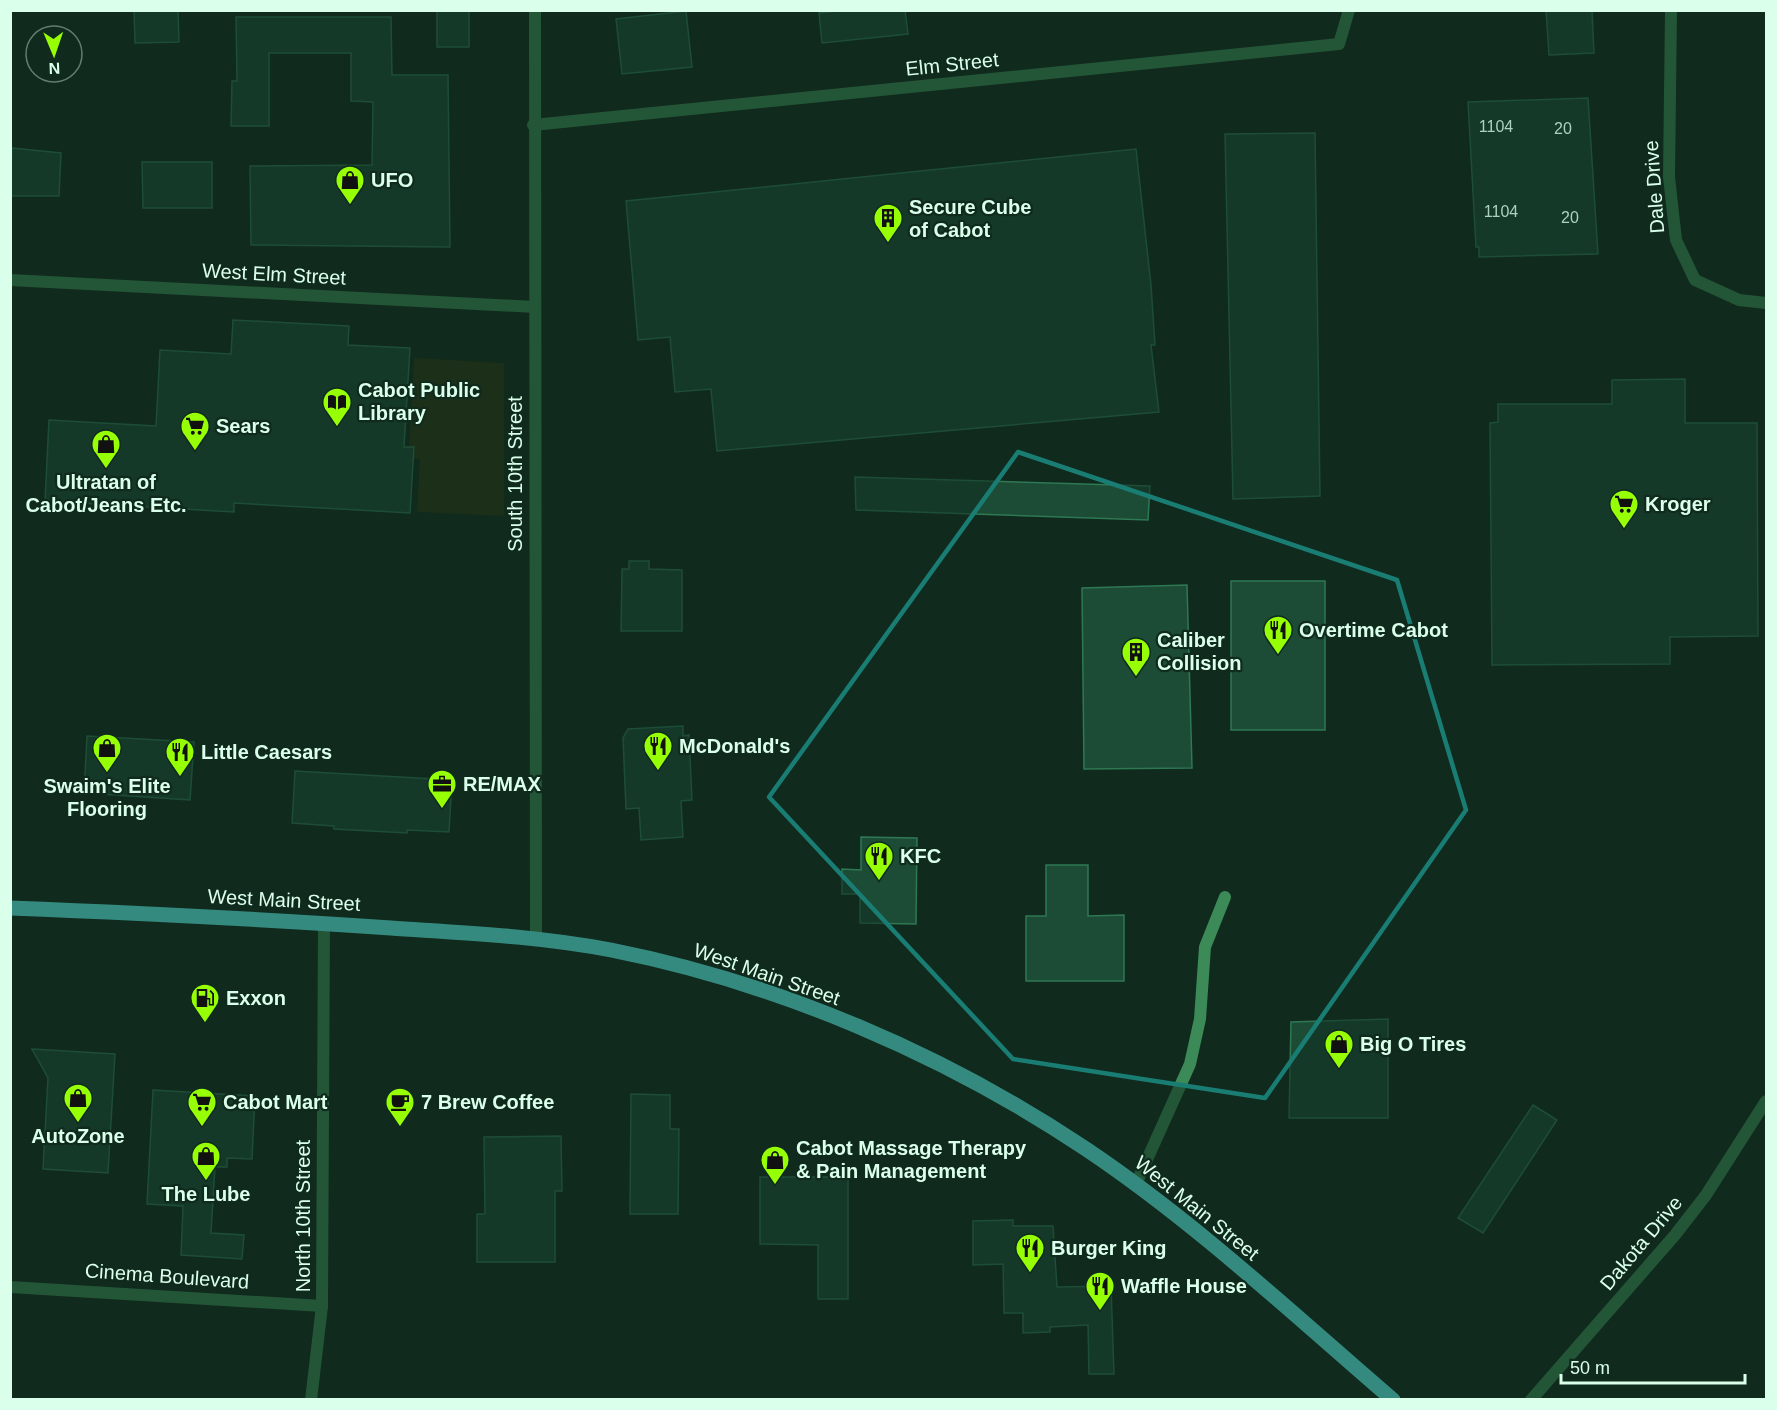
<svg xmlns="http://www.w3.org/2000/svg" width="1777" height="1410" font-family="Arial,sans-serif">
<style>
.green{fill:#2b3513}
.building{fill:#1c4c35;stroke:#2e7854;stroke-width:1.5}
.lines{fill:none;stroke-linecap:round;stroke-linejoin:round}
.minor{stroke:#3b8a57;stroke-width:12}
.primary{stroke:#61fff7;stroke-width:15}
.marked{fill:none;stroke:#197d74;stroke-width:4.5;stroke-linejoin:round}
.labels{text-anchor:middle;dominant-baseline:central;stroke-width:4.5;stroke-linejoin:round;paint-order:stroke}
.number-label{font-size:16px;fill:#aad2bd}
.street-label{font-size:20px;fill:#daffea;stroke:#102a1d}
.poi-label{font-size:20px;font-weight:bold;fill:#daffea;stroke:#102a1d;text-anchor:start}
</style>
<rect width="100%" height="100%" fill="#102a1d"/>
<path class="green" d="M 414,358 L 504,363 L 504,516 L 417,512 L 420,459 L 413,458 L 409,447 Z"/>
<g class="building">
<path d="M 134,10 L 178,10 L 179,42 L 135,43 Z"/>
<rect x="437" y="10" width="32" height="37"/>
<path d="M 845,10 L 905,10 L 908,34 L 822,43 L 819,13 Z"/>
<path d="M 1546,10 L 1592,10 L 1594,53 L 1549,55 Z"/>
<path d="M 686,11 L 692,67 L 622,74 L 616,19 Z"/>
<path d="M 236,17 L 391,17 L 392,75 L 448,75 L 450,247 L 251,245 L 250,166 L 372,165 L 373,102 L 351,101 L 351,53 L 269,53 L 269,126 L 231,126 L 232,81 L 237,81 Z"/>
<path d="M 1588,98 L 1598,254 L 1479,257 L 1479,247 L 1476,247 L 1468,102 Z"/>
<path d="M 1315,133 L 1320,496 L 1233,499 L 1225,134 Z"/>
<path d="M 12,148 L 61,153 L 59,196 L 10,196 Z"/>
<path d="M 1136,149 L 1151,285 L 1155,345 L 1151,345 L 1159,412 L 717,451 L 711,389 L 675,392 L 670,337 L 638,340 L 626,201 Z"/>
<path d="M 142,162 L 212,162 L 212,208 L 143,208 Z"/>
<path d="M 233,320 L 349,326 L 348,345 L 410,348 L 404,447 L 414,447 L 410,513 L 234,503 L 234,512 L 45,501 L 49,420 L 156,426 L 160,350 L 231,354 Z"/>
<path d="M 1685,379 L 1685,423 L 1757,423 L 1758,636 L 1670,637 L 1670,664 L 1492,665 L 1490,423 L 1498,422 L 1498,404 L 1612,404 L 1612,380 Z"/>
<path d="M 855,477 L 1150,486 L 1148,520 L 856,510 Z"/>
<path d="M 629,561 L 649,561 L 649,569 L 682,570 L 682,631 L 621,631 L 622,569 L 629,569 Z"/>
<rect x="1231" y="581" width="94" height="149"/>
<path d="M 1187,585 L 1192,768 L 1084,769 L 1082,588 Z"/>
<path d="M 683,726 L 683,736 L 689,735 L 692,800 L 681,801 L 683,837 L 641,840 L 639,808 L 626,809 L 623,738 L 628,729 Z"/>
<path d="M 87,736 L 194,742 L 190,800 L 84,793 Z"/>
<path d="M 295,771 L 452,780 L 449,832 L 407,830 L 407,833 L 334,829 L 334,826 L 292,823 Z"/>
<path d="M 861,837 L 917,838 L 916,924 L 860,923 L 860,894 L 842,894 L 842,869 L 861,870 Z"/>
<path d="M 1046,865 L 1088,865 L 1088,916 L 1124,915 L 1124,981 L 1026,981 L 1026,916 L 1046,916 Z"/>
<path d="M 1388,1019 L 1388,1118 L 1289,1118 L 1291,1022 Z"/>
<path d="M 32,1049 L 115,1054 L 108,1173 L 43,1169 L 48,1078 Z"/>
<path d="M 153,1090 L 255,1096 L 252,1159 L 227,1158 L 227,1167 L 215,1167 L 211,1233 L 244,1235 L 242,1259 L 181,1255 L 183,1206 L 147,1204 Z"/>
<path d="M 631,1094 L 670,1095 L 670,1129 L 679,1129 L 678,1214 L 630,1214 Z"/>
<path d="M 1533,1105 L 1557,1120 L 1483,1233 L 1458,1218 Z"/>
<path d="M 561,1136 L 562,1191 L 555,1191 L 555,1262 L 477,1262 L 477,1214 L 485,1214 L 484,1137 Z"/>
<path d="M 760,1177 L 848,1177 L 848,1299 L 818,1299 L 818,1245 L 760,1244 Z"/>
<path d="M 1013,1220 L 1013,1226 L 1053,1226 L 1057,1287 L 1111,1286 L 1114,1374 L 1089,1374 L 1088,1325 L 1050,1327 L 1050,1332 L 1023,1333 L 1023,1313 L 1004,1313 L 1003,1264 L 973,1265 L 973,1221 Z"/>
</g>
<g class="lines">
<g class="minor">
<path d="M 535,10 L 536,938"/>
<path d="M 1671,10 L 1669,177 L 1676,240 L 1695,280 L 1739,300 L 1766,303"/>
<path d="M 533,125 L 1339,44 L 1349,10"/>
<path d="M 10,280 L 535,307"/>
<path d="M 1136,1184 L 1190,1064 L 1200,1019 L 1205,947 L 1225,897"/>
<path d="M 10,1287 L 322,1306"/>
<path d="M 311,1400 L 322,1306 L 324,923"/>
<path d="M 1531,1400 L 1675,1235 L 1706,1195 L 1766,1101"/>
</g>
<path class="primary" d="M 10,908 C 137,913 264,919 391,928 C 465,933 538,936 611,950 C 778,983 944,1054 1086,1149 C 1195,1222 1293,1314 1393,1400"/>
</g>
<path d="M0 0H1777V1410H0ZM 1018,452 L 1397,580 L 1466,810 L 1265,1098 L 1013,1059 L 769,797 Z" fill="#102a1d" fill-opacity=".55" fill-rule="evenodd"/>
<path class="marked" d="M 1018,452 L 1397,580 L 1466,810 L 1265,1098 L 1013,1059 L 769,797 Z"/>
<defs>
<g id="shop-pin" transform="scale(1.5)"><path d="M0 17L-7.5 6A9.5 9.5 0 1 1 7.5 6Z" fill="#96ff06" stroke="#102a1d"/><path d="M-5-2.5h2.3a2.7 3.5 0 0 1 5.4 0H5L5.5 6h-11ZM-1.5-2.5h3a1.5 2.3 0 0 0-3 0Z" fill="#111"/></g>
<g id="building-pin" transform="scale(1.5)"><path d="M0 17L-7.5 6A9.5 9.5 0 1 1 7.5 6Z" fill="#96ff06" stroke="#102a1d"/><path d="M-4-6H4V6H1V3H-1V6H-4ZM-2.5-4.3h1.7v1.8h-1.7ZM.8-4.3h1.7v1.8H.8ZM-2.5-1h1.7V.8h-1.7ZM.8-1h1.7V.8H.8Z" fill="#111"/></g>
<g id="library-pin" transform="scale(1.5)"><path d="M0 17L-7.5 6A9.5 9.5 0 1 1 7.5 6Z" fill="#96ff06" stroke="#102a1d"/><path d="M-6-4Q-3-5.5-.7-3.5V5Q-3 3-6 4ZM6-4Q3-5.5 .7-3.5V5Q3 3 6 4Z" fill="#111"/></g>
<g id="supermarket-pin" transform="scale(1.5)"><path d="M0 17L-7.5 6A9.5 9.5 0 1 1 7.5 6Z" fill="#96ff06" stroke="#102a1d"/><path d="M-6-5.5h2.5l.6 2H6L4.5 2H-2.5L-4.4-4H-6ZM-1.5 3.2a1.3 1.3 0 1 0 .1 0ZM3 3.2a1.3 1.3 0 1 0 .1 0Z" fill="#111"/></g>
<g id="restaurant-pin" transform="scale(1.5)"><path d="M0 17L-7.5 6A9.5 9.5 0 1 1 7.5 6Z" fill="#96ff06" stroke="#102a1d"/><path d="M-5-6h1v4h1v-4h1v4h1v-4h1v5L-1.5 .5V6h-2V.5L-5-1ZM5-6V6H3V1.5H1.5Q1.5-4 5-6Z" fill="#111"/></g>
<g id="office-pin" transform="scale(1.5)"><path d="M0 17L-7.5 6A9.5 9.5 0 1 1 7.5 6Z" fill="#96ff06" stroke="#102a1d"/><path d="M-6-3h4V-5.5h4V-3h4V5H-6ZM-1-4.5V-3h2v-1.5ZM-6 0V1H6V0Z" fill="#111"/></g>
<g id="fuel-pin" transform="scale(1.5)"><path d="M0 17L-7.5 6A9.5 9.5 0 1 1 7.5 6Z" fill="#96ff06" stroke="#102a1d"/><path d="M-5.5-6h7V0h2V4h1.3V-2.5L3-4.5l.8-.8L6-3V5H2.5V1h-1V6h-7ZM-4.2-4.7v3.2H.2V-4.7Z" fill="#111"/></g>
<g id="cafe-pin" transform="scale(1.5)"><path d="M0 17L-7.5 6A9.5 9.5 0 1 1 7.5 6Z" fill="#96ff06" stroke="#102a1d"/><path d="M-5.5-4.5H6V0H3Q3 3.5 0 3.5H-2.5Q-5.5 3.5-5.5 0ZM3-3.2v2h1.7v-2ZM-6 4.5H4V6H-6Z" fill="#111"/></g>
</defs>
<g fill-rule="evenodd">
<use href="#shop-pin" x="350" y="180"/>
<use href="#building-pin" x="888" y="218"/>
<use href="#library-pin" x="337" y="402"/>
<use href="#supermarket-pin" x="195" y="426"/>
<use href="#shop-pin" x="106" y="444"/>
<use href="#supermarket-pin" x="1624" y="504"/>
<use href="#restaurant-pin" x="1278" y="630"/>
<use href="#building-pin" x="1136" y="652"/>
<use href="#restaurant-pin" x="658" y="746"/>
<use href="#shop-pin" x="107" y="748"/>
<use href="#restaurant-pin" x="180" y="752"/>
<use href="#office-pin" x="442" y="784"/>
<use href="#restaurant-pin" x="879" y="856"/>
<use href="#fuel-pin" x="205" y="998"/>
<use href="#shop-pin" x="1339" y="1044"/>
<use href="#shop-pin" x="78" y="1098"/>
<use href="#supermarket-pin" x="202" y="1102"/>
<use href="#cafe-pin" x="400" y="1102"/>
<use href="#shop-pin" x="206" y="1156"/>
<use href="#shop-pin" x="775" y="1160"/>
<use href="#restaurant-pin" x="1030" y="1248"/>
<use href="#restaurant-pin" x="1100" y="1286"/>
</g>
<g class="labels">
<g class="number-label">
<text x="1496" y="126">1104</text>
<text x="1563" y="128">20</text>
<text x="1501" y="211">1104</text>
<text x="1570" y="217">20</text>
</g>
<g class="street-label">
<text transform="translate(952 64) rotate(-6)">Elm Street</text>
<text transform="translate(1654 187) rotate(-94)">Dale Drive</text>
<text transform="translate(274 274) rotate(3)">West Elm Street</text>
<text transform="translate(515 474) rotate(-90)">South 10th Street</text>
<text transform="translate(284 900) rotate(3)">West Main Street</text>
<text transform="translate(767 974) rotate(19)">West Main Street</text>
<text transform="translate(1197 1208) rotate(39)">West Main Street</text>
<text transform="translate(303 1216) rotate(-90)">North 10th Street</text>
<text transform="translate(1641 1243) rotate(-50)">Dakota Drive</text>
<text transform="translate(167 1276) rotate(4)">Cinema Boulevard</text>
</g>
<g class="poi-label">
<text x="371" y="180">UFO</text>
<text x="909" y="207">Secure Cube<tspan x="909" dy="23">of Cabot</tspan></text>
<text x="358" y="390">Cabot Public<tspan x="358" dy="23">Library</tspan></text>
<text x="216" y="426">Sears</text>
<text x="106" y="482" text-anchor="middle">Ultratan of<tspan x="106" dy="23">Cabot/Jeans Etc.</tspan></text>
<text x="1645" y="504">Kroger</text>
<text x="1299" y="630">Overtime Cabot</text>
<text x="1157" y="640">Caliber<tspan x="1157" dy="23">Collision</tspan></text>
<text x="679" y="746">McDonald's</text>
<text x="201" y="752">Little Caesars</text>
<text x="463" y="784">RE/MAX</text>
<text x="107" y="786" text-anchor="middle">Swaim's Elite<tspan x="107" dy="23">Flooring</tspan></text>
<text x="900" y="856">KFC</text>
<text x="226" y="998">Exxon</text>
<text x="1360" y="1044">Big O Tires</text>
<text x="223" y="1102">Cabot Mart</text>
<text x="421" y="1102">7 Brew Coffee</text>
<text x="78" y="1136" text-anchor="middle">AutoZone</text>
<text x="796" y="1148">Cabot Massage Therapy<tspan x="796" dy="23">&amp; Pain Management</tspan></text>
<text x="206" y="1194" text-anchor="middle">The Lube</text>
<text x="1051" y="1248">Burger King</text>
<text x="1121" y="1286">Waffle House</text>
</g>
</g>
<rect width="1777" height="1410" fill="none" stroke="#daffea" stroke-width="24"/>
<g transform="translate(54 54) rotate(178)"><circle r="28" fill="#102a1d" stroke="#617f6f" stroke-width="1.5"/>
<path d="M0-4.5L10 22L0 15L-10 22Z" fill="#96ff06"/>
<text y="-9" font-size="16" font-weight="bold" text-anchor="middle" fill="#daffea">N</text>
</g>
<path d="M1561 1374v9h184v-9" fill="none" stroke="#daffea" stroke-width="3"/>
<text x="1570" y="1374" font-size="18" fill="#daffea" stroke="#102a1d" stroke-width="4.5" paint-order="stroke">50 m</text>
</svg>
